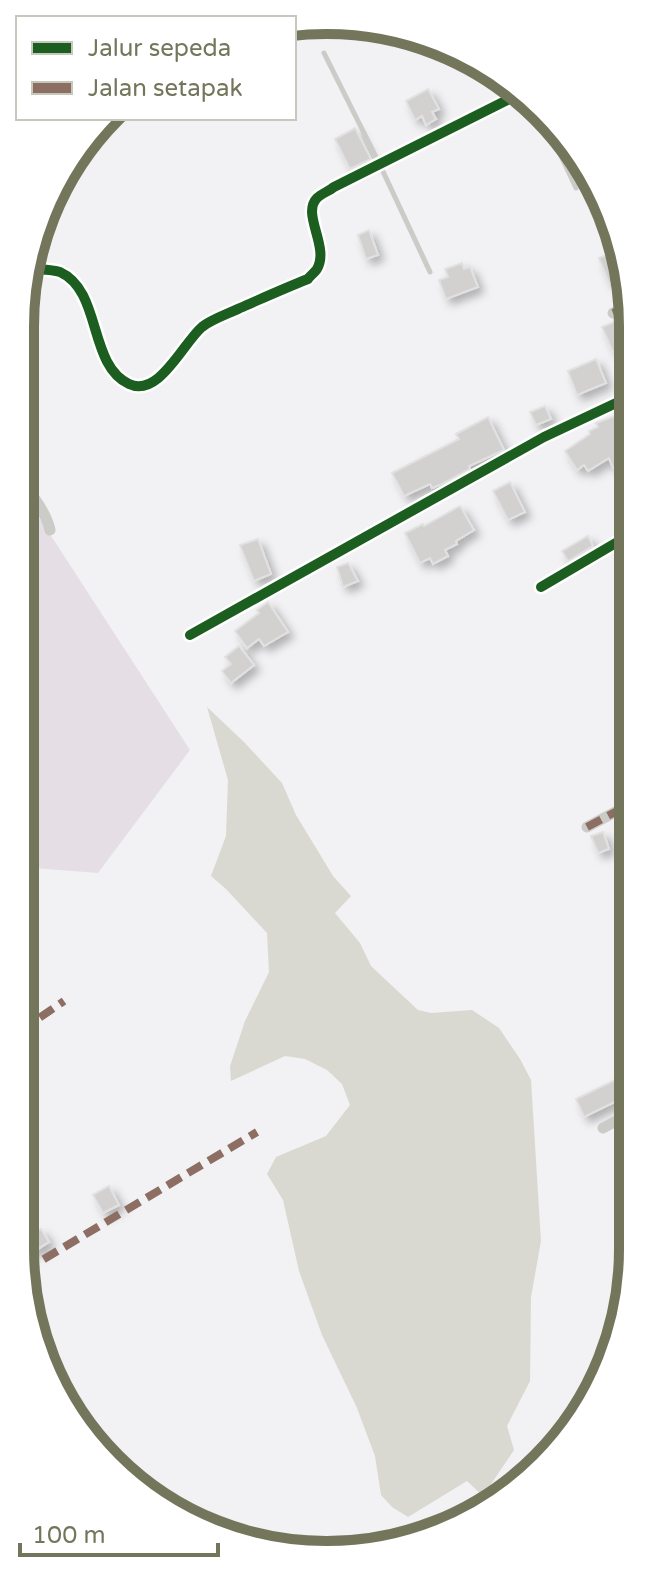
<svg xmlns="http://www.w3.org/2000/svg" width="653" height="1575" font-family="'Varela Round',sans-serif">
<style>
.green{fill:#e5dfe5}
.water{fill:#dad9d1}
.building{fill:#d2d1d0;stroke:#e2e1e2;stroke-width:2;filter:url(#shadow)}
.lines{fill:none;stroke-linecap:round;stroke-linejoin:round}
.lane{stroke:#cbcbc8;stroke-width:5}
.street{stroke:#cbcbc8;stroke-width:11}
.quiet{stroke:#8d6e63;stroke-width:8;stroke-dasharray:16 8;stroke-linecap:butt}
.cycleway-casing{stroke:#fff;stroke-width:15}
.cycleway{stroke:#1b5e20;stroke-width:10}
.rim{fill:none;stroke:#74765b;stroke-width:10}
</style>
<defs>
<filter id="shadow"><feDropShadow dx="5.5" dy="5.5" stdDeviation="4" flood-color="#0004"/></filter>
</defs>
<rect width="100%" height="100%" fill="#f2f1f3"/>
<path class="green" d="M 20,488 L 190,750 L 98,873 L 20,867 Z"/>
<path class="water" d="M 207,707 L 244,742 L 282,783 L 296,815 L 333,876 L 351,896 L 335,913 L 360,943 L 371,966 L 418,1010 L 431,1013 L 472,1010 L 499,1028 L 520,1059 L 531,1080 L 541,1241 L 531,1297 L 530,1381 L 507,1426 L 514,1450 L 483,1496 L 467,1481 L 408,1517 L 392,1507 L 381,1495 L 375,1456 L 357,1408 L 322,1335 L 299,1271 L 283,1200 L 267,1174 L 276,1157 L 326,1136 L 350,1105 L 342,1084 L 327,1070 L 305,1059 L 285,1056 L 231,1081 L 230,1066 L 245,1021 L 269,972 L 267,933 L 226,889 L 211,876 L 226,836 L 228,780 Z"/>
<g class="building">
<path d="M 428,89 L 439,109 L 432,112 L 436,119 L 426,125 L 422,116 L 415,120 L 406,101 Z"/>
<path d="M 355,128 L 371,159 L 350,169 L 335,139 Z"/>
<path d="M 369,230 L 378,255 L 366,259 L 358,235 Z"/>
<path d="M 613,252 L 624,277 L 609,283 L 599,258 Z"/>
<path d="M 462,263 L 464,269 L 470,267 L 478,287 L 446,299 L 439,280 L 448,277 L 445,269 Z"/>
<path d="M 619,320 L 622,326 L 630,322 L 631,377 L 618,349 L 613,352 L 602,327 Z"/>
<path d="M 596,359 L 606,383 L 577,395 L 568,371 Z"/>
<path d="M 545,406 L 551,419 L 536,425 L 530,412 Z"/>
<path d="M 631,410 L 631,433 L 620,438 L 630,460 L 613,468 L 609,458 L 588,471 L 584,465 L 577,470 L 565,451 L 590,434 L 589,431 L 598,427 L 596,423 Z"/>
<path d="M 488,417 L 504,450 L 469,466 L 470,469 L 442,484 L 432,488 L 430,484 L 404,496 L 392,473 L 459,439 L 456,434 Z"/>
<path d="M 510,482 L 525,512 L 508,520 L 493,491 Z"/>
<path d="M 460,506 L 474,530 L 456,541 L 457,544 L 445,550 L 448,556 L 433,564 L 430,558 L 420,563 L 405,533 L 423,524 L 424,526 Z"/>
<path d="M 588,536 L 593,546 L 568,561 L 562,551 Z"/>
<path d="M 258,539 L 271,574 L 254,581 L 240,545 Z"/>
<path d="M 348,563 L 358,581 L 343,587 L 337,567 Z"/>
<path d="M 268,602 L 288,632 L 264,646 L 259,639 L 247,648 L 235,631 L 259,613 L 257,610 Z"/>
<path d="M 239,646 L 254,665 L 231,683 L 222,671 L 231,664 L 225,657 Z"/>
<path d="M 603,832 L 609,849 L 598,853 L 591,836 Z"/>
<path d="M 625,1075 L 633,1093 L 584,1117 L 576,1099 Z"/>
<path d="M 633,1128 L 633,1163 L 618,1136 Z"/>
<path d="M 109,1186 L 119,1205 L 103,1213 L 93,1195 Z"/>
<path d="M 41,1229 L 49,1242 L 33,1252 L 25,1239 Z"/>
</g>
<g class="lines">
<g class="lane">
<path d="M 324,53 L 380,165 L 430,272"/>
<path d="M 539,109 L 576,188"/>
</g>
<g class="street">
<path d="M 29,269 C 39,270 51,269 60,272 C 102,291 88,365 129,384 C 159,398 183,343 202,327 C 212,319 228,314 240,308 C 263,298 285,288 308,279 C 309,277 316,271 317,269 C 330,247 301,214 317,198 C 321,194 329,191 334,187 L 521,93"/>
<path d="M 613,313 L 630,306"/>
<path d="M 20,481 C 33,495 46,512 50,530"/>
<path d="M 541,587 L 631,534"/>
<path d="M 190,635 L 544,437 L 631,396"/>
<path d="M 587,827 L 632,803"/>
<path d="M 603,1128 L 633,1112"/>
</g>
<g class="quiet">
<path d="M 613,313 L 630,306"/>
<path d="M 587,827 L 632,803"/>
<path d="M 20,1031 L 64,1001"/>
<path d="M 24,1273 L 39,1262 L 257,1132"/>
</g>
<g class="cycleway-casing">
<g id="cycleway">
<path d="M 29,269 C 39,270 51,269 60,272 C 102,291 88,365 129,384 C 159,398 183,343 202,327 C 212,319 228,314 240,308 C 263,298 285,288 308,279 C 309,277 316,271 317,269 C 330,247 301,214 317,198 C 321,194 329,191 334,187 L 521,93"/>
<path d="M 541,587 L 631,534"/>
<path d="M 190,635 L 544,437 L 631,396"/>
</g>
</g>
<use href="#cycleway" class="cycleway"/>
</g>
<path d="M0 0H653V1575H0ZM326 34H327A292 292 0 0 1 619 326V1249A292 292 0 0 1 327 1541H326A292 292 0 0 1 34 1249V326A292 292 0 0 1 326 34Z" fill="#fff" fill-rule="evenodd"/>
<path class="rim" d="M326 34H327A292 292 0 0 1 619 326V1249A292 292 0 0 1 327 1541H326A292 292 0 0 1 34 1249V326A292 292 0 0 1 326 34Z"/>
<rect x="16" y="16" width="280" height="104" fill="#ffffff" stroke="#c7c8bd" stroke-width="2"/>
<rect x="32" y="42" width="40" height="12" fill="#1b5e20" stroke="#c7c8bd" stroke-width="2"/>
<text x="88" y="56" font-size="24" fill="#74765b">Jalur sepeda</text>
<rect x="32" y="82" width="40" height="12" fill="#8d6e63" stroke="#c7c8bd" stroke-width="2"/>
<text x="88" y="96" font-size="24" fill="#74765b">Jalan setapak</text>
<path d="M20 1543v12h198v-12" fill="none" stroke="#74765b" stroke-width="4"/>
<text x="32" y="1543" font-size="24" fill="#74765b" stroke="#ffffff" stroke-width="6" paint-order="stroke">100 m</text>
</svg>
